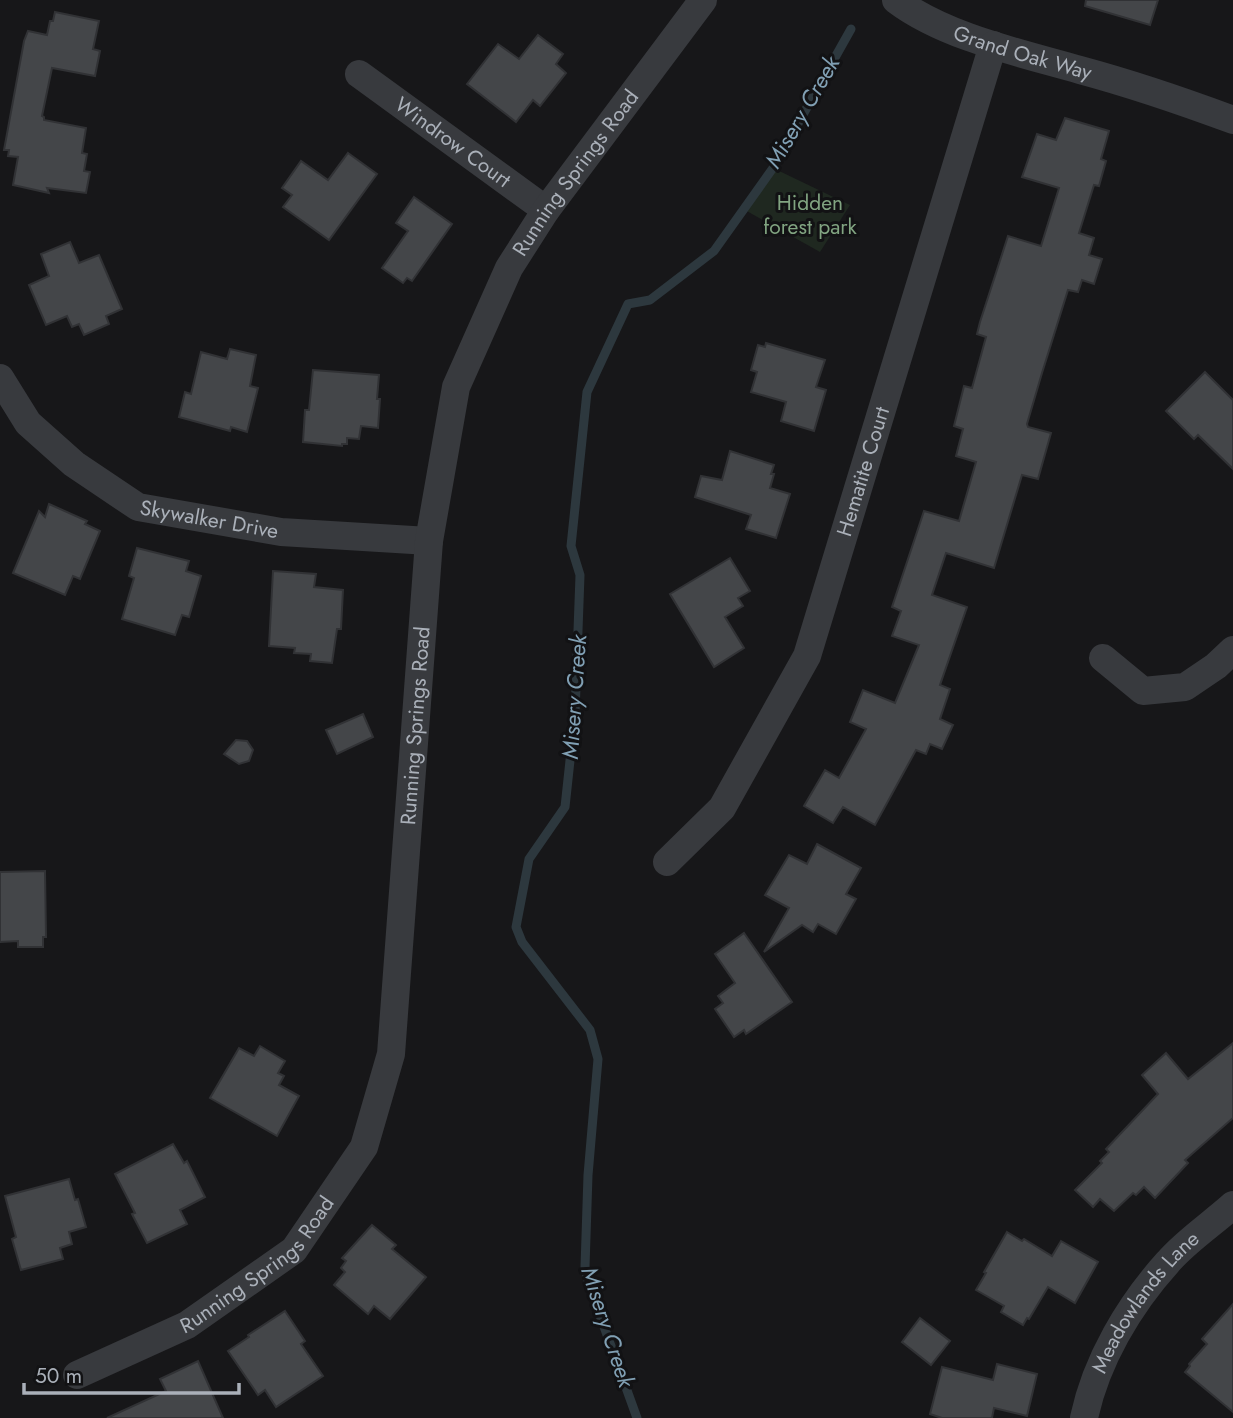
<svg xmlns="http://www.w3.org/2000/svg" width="1233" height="1418" font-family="Jost,sans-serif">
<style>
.green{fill:#1f2820}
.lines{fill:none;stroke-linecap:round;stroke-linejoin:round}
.stream{stroke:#2d383e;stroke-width:9}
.building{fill:#444649;stroke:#313235;stroke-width:2}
.minor{stroke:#383a3e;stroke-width:28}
.labels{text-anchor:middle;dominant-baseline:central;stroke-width:6;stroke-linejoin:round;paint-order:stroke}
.street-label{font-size:21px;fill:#aab0b9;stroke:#121214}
.park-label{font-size:21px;fill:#81a481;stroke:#121214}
.water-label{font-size:23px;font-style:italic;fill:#81a0b4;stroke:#121214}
</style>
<rect width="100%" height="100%" fill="#171719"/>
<path class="green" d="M 773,168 L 850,205 L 820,252 L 745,210 Z"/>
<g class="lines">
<path class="stream" d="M 637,1418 L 589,1285 L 585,1267 L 588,1175 L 598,1059 L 590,1030 L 522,942 L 516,927 L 529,859 L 565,807 L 575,714 L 580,575 L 571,546 L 587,392 L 628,304 L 650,300 L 714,251 L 773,168 L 851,29"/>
</g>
<g class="building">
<path d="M 1086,0 L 1158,0 L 1150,25 L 1085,6 Z"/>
<path d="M 55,12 L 99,21 L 93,49 L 100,51 L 95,76 L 52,68 L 42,116 L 44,117 L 44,120 L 86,128 L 82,153 L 87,154 L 84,171 L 90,172 L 86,193 L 47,188 L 49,193 L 13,185 L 18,157 L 8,156 L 9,150 L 4,150 L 24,41 L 28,31 L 47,35 L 50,21 L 53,21 Z"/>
<path d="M 538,35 L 563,54 L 556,64 L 566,73 L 540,106 L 533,100 L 516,122 L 467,84 L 498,44 L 519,59 Z"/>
<path d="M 1065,118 L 1109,131 L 1101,159 L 1106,161 L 1099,186 L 1094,185 L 1079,233 L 1094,238 L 1089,255 L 1102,259 L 1094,284 L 1082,280 L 1078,292 L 1068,290 L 1042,373 L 1027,424 L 1028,427 L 1051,433 L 1038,479 L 1022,475 L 994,568 L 946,553 L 932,595 L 967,607 L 940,685 L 950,689 L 940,719 L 953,725 L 942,749 L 930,744 L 926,754 L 916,750 L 875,825 L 843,807 L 833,823 L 804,806 L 825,770 L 839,778 L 866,729 L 850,722 L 863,690 L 895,703 L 919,645 L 892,636 L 901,611 L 892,607 L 924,511 L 959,521 L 976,462 L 956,456 L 963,429 L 954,426 L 964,386 L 972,388 L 986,337 L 977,334 L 980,322 L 1008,236 L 1041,246 L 1059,188 L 1022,177 L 1037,134 L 1056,140 Z"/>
<path d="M 348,153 L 377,174 L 329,240 L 283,207 L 292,195 L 282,188 L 301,161 L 328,180 Z"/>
<path d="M 414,197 L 452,224 L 412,281 L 407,278 L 403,283 L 382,268 L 408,231 L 396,223 Z"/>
<path d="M 70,242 L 79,263 L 99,255 L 122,309 L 106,316 L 109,324 L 84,335 L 79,324 L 72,327 L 67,316 L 46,325 L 29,285 L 49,276 L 41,254 Z"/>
<path d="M 766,343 L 825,360 L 816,387 L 826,390 L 814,431 L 781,421 L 786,402 L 751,392 L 757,372 L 751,370 L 758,345 L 765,347 Z"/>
<path d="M 230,349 L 256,355 L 250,386 L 258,388 L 247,432 L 231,427 L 230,431 L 179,417 L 185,392 L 191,394 L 201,352 L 227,359 Z"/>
<path d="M 313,370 L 379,375 L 377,399 L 380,399 L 378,428 L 361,426 L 359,439 L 347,438 L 347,444 L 342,444 L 342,446 L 303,442 L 305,410 L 309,410 Z"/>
<path d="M 1205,372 L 1233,400 L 1233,469 L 1198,435 L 1194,439 L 1166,411 Z"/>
<path d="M 730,451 L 774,465 L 771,474 L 774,474 L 770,488 L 790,494 L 776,538 L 746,529 L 751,515 L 695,497 L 701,476 L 722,480 Z"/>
<path d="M 49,504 L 87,521 L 85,524 L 100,531 L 80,579 L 73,576 L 65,595 L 13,573 L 39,511 L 45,517 Z"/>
<path d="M 137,548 L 189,561 L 186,571 L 201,576 L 189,617 L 182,615 L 175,635 L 122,619 L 134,578 L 129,576 Z"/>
<path d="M 730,558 L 750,591 L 738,598 L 743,606 L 725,617 L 744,648 L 714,667 L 670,594 Z"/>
<path d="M 273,571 L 316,574 L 314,587 L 343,590 L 341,629 L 337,629 L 332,663 L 310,661 L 311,654 L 294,653 L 295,648 L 269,646 Z"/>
<path d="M 363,714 L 373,737 L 337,754 L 326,730 Z"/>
<path d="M 236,740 L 247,741 L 253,750 L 249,761 L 239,764 L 224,754 Z"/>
<path d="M 817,844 L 861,868 L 846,894 L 856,899 L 836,934 L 818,924 L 813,932 L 802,925 L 764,952 L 789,908 L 765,895 L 789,855 L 807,864 Z"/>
<path d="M 45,871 L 46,937 L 43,937 L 43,947 L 18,947 L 18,941 L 0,942 L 0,872 Z"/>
<path d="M 744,933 L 792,1002 L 746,1034 L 744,1030 L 734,1037 L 715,1009 L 723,1003 L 718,996 L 735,983 L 715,954 Z"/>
<path d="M 1233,1043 L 1233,1118 L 1185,1160 L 1188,1163 L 1155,1198 L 1144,1187 L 1136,1195 L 1133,1193 L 1114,1211 L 1100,1199 L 1093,1207 L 1075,1190 L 1102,1163 L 1100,1161 L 1109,1152 L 1106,1149 L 1158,1094 L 1142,1075 L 1166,1053 L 1188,1079 Z"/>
<path d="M 260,1046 L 285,1061 L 278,1073 L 284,1076 L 279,1085 L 299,1096 L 277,1136 L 210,1098 L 239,1048 L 254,1056 Z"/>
<path d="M 173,1144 L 184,1163 L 187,1161 L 205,1197 L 180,1210 L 187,1224 L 147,1243 L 132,1214 L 135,1213 L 115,1174 Z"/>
<path d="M 69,1179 L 75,1200 L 78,1199 L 86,1227 L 69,1232 L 72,1244 L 60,1248 L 63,1259 L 21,1270 L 12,1239 L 16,1237 L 5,1196 Z"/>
<path d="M 372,1225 L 396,1245 L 392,1249 L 426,1277 L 390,1319 L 374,1306 L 368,1314 L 334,1285 L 345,1272 L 341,1268 L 346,1261 L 342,1258 Z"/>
<path d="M 1007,1232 L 1022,1241 L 1024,1239 L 1052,1256 L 1061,1241 L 1098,1262 L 1075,1303 L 1048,1287 L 1029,1319 L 1027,1318 L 1023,1325 L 1001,1312 L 1004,1306 L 976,1290 L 986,1273 L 984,1272 Z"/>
<path d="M 1233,1304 L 1233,1412 L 1185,1372 L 1190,1366 L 1189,1364 L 1207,1344 L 1202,1339 Z"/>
<path d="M 285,1311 L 305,1341 L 301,1344 L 323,1376 L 276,1407 L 265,1390 L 258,1395 L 228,1351 L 249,1337 L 248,1335 Z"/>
<path d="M 920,1318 L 950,1341 L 931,1365 L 902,1342 Z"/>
<path d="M 198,1361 L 223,1418 L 107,1418 L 166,1391 L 160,1379 Z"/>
<path d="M 997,1364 L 1037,1374 L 1027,1416 L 994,1408 L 992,1418 L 942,1418 L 930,1414 L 942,1367 L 993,1380 Z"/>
</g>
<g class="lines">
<g class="minor">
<path id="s1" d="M 896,0 C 945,37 1021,53 1080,70 C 1132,84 1182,101 1233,120"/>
<path id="s2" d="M 359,74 L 546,210"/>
<path id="s3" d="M 0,378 L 28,423 L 74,464 L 138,507 L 281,532 L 429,541"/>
<path d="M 1103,658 L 1143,691 L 1185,687 L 1216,666 L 1233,650"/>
<path id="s4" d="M 667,862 L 722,808 L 807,656 L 993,45"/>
<path id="s5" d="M 77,1375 L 187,1325 L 294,1250 L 364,1147 L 391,1054 L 429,541 L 456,387 L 509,268 L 546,210 L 703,0"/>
<path id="s6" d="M 1084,1418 C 1096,1361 1129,1305 1168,1262 C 1186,1241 1212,1224 1233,1205"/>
</g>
</g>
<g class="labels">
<g class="street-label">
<text stroke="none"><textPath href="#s1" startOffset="138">Grand Oak Way</textPath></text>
<text stroke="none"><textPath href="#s2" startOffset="116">Windrow Court</textPath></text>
<text stroke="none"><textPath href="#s5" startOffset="1390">Running Springs Road</textPath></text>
<text stroke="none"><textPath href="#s4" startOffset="444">Hematite Court</textPath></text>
<text stroke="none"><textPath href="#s3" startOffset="264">Skywalker Drive</textPath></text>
<text stroke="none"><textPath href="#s5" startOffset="802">Running Springs Road</textPath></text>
<text stroke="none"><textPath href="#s5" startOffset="214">Running Springs Road</textPath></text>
<text stroke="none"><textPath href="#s6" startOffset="133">Meadowlands Lane</textPath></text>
</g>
<g class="park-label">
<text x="810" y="203">Hidden<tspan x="810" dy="24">forest park</tspan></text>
</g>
<g class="water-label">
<text transform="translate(802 112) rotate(-60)">Misery Creek</text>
<text transform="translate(574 697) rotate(-86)">Misery Creek</text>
<text transform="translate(608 1327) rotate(72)">Misery Creek</text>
</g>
</g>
<path d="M24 1383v10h215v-10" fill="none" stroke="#aab0b9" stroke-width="3.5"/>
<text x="35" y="1383" font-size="21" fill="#aab0b9" stroke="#121214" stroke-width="5" paint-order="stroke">50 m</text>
</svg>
